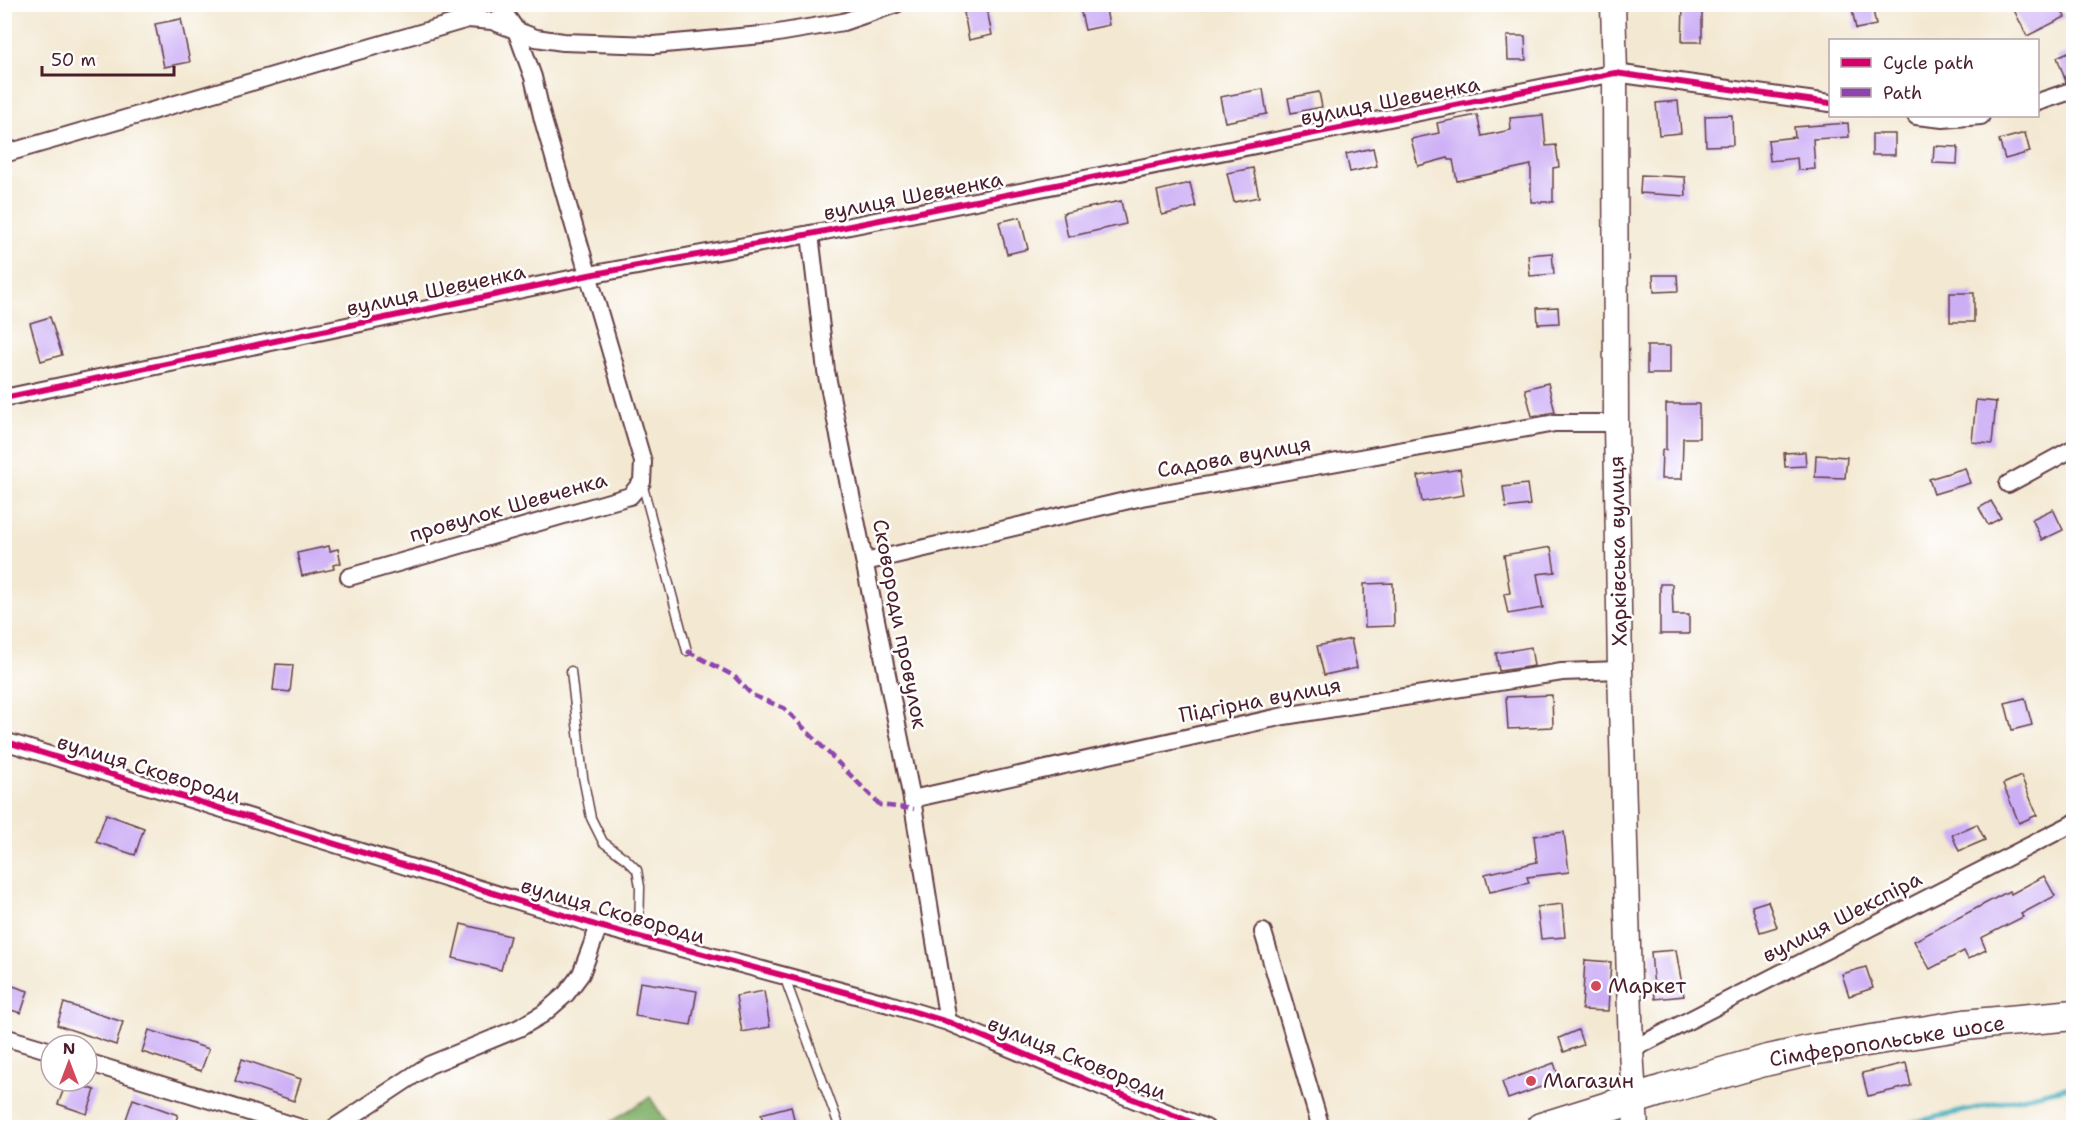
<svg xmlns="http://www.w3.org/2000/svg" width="2078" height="1132" font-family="'Shantell Sans',sans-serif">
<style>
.forest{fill:#80b069;stroke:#65684a;stroke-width:1.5}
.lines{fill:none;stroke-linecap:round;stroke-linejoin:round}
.stream{stroke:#3eacbc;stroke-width:5}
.building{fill:#ccaef5}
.lane-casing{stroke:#633d44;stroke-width:11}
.street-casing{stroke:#633d44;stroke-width:20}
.secondary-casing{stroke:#633d44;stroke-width:27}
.highway-casing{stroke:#633d44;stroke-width:33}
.lane{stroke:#fff;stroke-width:8}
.street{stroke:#fff;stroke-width:16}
.secondary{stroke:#fff;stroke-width:24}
.highway{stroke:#fff;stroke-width:30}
.quiet{stroke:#8e44ad;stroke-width:4.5;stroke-dasharray:9 4.5;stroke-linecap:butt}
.cycleway-casing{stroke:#fff;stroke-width:10}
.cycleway{stroke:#d6006c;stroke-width:6}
.poi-dot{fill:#d1495b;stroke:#fff;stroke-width:2}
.labels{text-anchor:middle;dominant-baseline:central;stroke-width:5;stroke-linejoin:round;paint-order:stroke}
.street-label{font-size:21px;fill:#4a1f2b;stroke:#fff}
.poi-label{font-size:21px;fill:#4a1f2b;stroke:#fff;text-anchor:start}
</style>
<rect width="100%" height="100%" fill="#fff"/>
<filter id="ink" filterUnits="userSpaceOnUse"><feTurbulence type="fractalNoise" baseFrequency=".0167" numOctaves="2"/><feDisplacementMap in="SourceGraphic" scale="12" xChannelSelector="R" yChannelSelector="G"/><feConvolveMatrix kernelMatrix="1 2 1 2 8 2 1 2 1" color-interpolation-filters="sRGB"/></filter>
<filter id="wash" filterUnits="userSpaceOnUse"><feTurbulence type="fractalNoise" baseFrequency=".008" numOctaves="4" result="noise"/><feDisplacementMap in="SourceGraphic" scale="24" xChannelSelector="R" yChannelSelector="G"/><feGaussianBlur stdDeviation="1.35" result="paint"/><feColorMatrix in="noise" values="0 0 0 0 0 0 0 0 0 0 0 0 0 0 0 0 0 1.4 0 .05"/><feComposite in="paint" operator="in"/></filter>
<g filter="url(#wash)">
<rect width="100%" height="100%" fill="#f3e8d1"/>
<path class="forest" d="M 650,1097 L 669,1127 L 602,1127 Z"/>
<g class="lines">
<path class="stream" d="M 1888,1128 L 2074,1086"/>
</g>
<g id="blocks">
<g class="building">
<path d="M 975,4 L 986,4 L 992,35 L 969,40 L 963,7 Z"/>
<path d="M 1079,4 L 1105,4 L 1109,25 L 1085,30 Z"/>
<path d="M 1683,4 L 1702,4 L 1702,42 L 1682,42 Z"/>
<path d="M 2011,4 L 2058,4 L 2065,17 L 2027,36 Z"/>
<path d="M 1872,5 L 1876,25 L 1856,29 L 1852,9 Z"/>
<path d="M 181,19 L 190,62 L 164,67 L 155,24 Z"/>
<path d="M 1507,36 L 1525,36 L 1526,60 L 1508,60 Z"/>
<path d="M 2073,50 L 2073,80 L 2066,82 L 2057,57 Z"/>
<path d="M 1263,89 L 1267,114 L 1225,122 L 1220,97 Z"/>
<path d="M 1319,92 L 1322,107 L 1291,113 L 1288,98 Z"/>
<path d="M 1678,101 L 1681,133 L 1659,135 L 1656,103 Z"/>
<path d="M 1477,115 L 1482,136 L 1511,130 L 1510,118 L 1543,115 L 1546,146 L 1556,145 L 1559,167 L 1553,168 L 1553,202 L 1531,202 L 1531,165 L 1457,181 L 1453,160 L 1449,160 L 1448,158 L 1418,166 L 1411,139 L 1439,133 L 1437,123 Z"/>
<path d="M 1732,115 L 1733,145 L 1706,146 L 1705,116 Z"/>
<path d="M 1848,123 L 1849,137 L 1813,139 L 1815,169 L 1798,170 L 1797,158 L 1770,161 L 1768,140 L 1795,137 L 1794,127 Z"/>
<path d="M 2025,133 L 2030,152 L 2005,159 L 1999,140 Z"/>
<rect x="1872" y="134" width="23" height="21"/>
<path d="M 1934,146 L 1958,147 L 1957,164 L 1933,163 Z"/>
<path d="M 1373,148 L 1377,166 L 1350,172 L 1346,154 Z"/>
<path d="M 1253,168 L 1259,197 L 1234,202 L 1227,173 Z"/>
<path d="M 1641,175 L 1685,177 L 1686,196 L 1640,193 Z"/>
<path d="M 1190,183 L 1196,207 L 1162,215 L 1157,191 Z"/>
<path d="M 1121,201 L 1126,224 L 1068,237 L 1063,213 Z"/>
<path d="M 1020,217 L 1028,249 L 1007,254 L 999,222 Z"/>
<path d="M 1552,253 L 1554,274 L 1530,276 L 1528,255 Z"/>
<path d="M 1653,275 L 1677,275 L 1678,291 L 1654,292 Z"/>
<rect x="1950" y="293" width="24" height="29"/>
<path d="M 1558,307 L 1559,323 L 1538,324 L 1537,308 Z"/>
<path d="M 50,317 L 62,355 L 41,361 L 30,323 Z"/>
<rect x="1647" y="346" width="23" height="28"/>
<path d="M 1548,383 L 1555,412 L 1532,416 L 1525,389 Z"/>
<path d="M 1976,400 L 1996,402 L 1992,444 L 1972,442 Z"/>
<path d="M 1666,404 L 1699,404 L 1699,438 L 1683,438 L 1682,479 L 1661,479 L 1662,450 L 1666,450 Z"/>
<path d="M 1805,452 L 1806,466 L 1785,467 L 1784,453 Z"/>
<path d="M 1816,455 L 1847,457 L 1845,478 L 1815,477 Z"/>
<path d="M 1965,468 L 1970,483 L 1934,494 L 1929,479 Z"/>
<path d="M 1460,469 L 1464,495 L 1422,502 L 1418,476 Z"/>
<path d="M 1527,484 L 1530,505 L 1506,508 L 1503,487 Z"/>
<path d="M 1991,501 L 2001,518 L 1988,525 L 1979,508 Z"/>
<path d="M 2053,509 L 2063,530 L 2042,540 L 2032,519 Z"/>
<path d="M 329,546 L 330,551 L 338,549 L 341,563 L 333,565 L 334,569 L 302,576 L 297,553 Z"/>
<path d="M 1551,547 L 1555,572 L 1537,574 L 1543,608 L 1508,614 L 1504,594 L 1510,593 L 1504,555 Z"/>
<path d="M 1393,583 L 1394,626 L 1365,627 L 1364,584 Z"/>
<path d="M 1660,584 L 1672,584 L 1673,615 L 1689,615 L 1689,634 L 1660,634 Z"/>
<path d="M 1351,639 L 1357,668 L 1324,675 L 1317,646 Z"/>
<path d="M 1531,647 L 1534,666 L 1499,671 L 1496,653 Z"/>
<path d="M 276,664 L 293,665 L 290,692 L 273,690 Z"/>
<path d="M 1552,695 L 1553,727 L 1508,729 L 1506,697 Z"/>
<path d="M 2025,698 L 2032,725 L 2012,730 L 2005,703 Z"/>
<path d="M 2021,776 L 2037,815 L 2019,823 L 2003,784 Z"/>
<path d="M 106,814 L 144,828 L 135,855 L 96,842 Z"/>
<path d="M 1977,824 L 1985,840 L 1959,851 L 1952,835 Z"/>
<path d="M 1564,832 L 1569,872 L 1527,877 L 1529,883 L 1490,892 L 1485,874 L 1537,862 L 1534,836 Z"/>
<path d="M 2044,876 L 2055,896 L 2021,914 L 2023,917 L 1981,938 L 1986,950 L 1968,959 L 1964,951 L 1930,969 L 1914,941 L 2009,891 L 2011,894 Z"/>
<path d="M 1768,901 L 1777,927 L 1760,932 L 1752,906 Z"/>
<path d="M 1562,904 L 1565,937 L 1541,939 L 1537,907 Z"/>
<path d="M 461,924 L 510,936 L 501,970 L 453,958 Z"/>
<path d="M 1676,950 L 1684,996 L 1655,999 L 1651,952 Z"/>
<path d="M 1585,960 L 1611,962 L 1608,1011 L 1582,1010 Z"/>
<path d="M 1866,967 L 1873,988 L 1849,996 L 1842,974 Z"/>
<path d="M 640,982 L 697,991 L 691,1025 L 635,1016 Z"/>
<path d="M 4,983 L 28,991 L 21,1013 L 4,1008 Z"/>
<path d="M 764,991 L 770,1027 L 742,1032 L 736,996 Z"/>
<path d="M 64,1003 L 123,1022 L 116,1045 L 57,1025 Z"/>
<path d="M 149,1030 L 209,1049 L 201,1071 L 142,1052 Z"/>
<path d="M 1578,1030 L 1583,1045 L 1564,1052 L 1559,1038 Z"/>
<path d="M 242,1059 L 301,1079 L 294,1101 L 235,1081 Z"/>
<path d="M 1554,1063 L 1560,1080 L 1508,1099 L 1502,1082 Z"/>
<path d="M 1906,1063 L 1911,1086 L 1868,1096 L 1862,1073 Z"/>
<path d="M 67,1081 L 95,1090 L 87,1114 L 58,1104 Z"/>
<path d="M 133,1099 L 178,1115 L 173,1128 L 123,1128 Z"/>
<path d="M 791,1106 L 796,1128 L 765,1128 L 761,1114 Z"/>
</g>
</g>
</g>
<g filter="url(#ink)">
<use href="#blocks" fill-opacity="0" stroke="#633d44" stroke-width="1.5"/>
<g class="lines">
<g class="lane-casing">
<g id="lane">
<path d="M 642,483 L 687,651"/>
<path d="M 571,671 L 583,777 L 591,818 L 603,842 L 626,859 L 637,870 L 640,887 L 639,937"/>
<path d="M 784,976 L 840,1128"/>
</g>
</g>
<g class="street-casing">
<g id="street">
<path d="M 2038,102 L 2074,90"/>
<path d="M 1916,116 L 1943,119 L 1981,116"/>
<path d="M 4,154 L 468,19 L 492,21 L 536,38 L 563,42 L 654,45 L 772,34 L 843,22 L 896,4"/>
<path d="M 810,234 L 826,371 L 912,799 L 948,1022"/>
<path d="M 4,398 L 589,275 L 810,234 L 1615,73 L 1830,103"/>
<path d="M 2008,484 L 2074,448"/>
<path d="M 865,562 L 1142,497 L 1555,423 L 1616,423"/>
<path d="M 349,577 L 630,496 L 642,482 L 643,462 L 543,120 L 533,77 L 516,30 L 498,4"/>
<path d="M 4,741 L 599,926 L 889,1004 L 948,1022 L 1103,1087 L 1206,1128"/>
<path d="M 912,799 L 1284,716 L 1562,672 L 1620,670"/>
<path d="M 1263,932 L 1321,1128"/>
<path d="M 4,1037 L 51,1051"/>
<path d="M 1631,1050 L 2074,823"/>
<path d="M 87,1062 L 301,1128"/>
<path d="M 334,1128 L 429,1065 L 519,1028 L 543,1014 L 566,994 L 581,974 L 599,926"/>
</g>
</g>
<g class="secondary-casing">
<path id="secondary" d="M 1613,4 L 1615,73 L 1616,423 L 1620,670 L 1631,1050 L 1636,1128"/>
</g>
<g class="highway-casing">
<path id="highway" d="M 1541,1128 L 1663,1090 L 1764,1061 L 1817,1049 L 1964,1025 L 2074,1015"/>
</g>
<use href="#lane" class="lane"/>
<use href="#street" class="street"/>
<use href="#secondary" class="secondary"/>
<use href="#highway" class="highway"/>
<path class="quiet" d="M 687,651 L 734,676 L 752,695 L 784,708 L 880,805 L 914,809"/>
<g class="cycleway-casing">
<g id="cycleway">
<path d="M 4,398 L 589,275 L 810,234 L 1615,73 L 1830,103"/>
<path d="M 4,741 L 599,926 L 889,1004 L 948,1022 L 1103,1087 L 1206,1128"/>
</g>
</g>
<use href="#cycleway" class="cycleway"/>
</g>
</g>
<g class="poi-dot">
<circle cx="1596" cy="986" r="6"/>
<circle cx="1531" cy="1081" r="6"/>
</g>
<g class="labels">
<g class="street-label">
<text transform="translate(1390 101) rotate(-11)">вулиця Шевченка</text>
<text transform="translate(913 196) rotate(-11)">вулиця Шевченка</text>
<text transform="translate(436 290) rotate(-12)">вулиця Шевченка</text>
<text transform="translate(1234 457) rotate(-10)">Садова вулиця</text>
<text transform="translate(508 507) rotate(-16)">провулок Шевченка</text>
<text transform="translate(1618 551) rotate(-91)">Харківська вулиця</text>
<text transform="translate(900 624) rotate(79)">Сковороди провулок</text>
<text transform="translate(1260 700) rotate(-11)">Підгірна вулиця</text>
<text transform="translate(149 769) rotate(17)">вулиця Сковороди</text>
<text transform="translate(613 911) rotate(16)">вулиця Сковороди</text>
<text transform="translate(1842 917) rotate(-27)">вулиця Шекспіра</text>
<text transform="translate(1887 1041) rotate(-9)">Сімферопольське шосе</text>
<text transform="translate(1077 1058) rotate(22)">вулиця Сковороди</text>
</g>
<g class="poi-label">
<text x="1608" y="986">Маркет</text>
<text x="1543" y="1081">Магазин</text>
</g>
</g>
<rect width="2078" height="1132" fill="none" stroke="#fff" stroke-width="24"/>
<rect x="1829" y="39" width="210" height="78" fill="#ffffff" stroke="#b7a5aa" stroke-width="1.5"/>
<rect x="1841" y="58" width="30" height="9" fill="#d6006c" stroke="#b7a5aa" stroke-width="1.5"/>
<text x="1883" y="69" font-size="18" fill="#4a1f2b">Cycle path</text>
<rect x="1841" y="88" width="30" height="9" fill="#8e44ad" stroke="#b7a5aa" stroke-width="1.5"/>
<text x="1883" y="99" font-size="18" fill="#4a1f2b">Path</text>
<g transform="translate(69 1063)"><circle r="28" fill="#ffffff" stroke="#b7a5aa" stroke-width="1.5"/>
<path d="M0-4.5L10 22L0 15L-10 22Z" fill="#d1495b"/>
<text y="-9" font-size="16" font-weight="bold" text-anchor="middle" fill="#4a1f2b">N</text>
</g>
<path d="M42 66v9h132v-9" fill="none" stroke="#4a1f2b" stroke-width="3"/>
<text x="51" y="66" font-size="18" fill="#4a1f2b" stroke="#ffffff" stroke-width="4.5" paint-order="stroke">50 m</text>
</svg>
